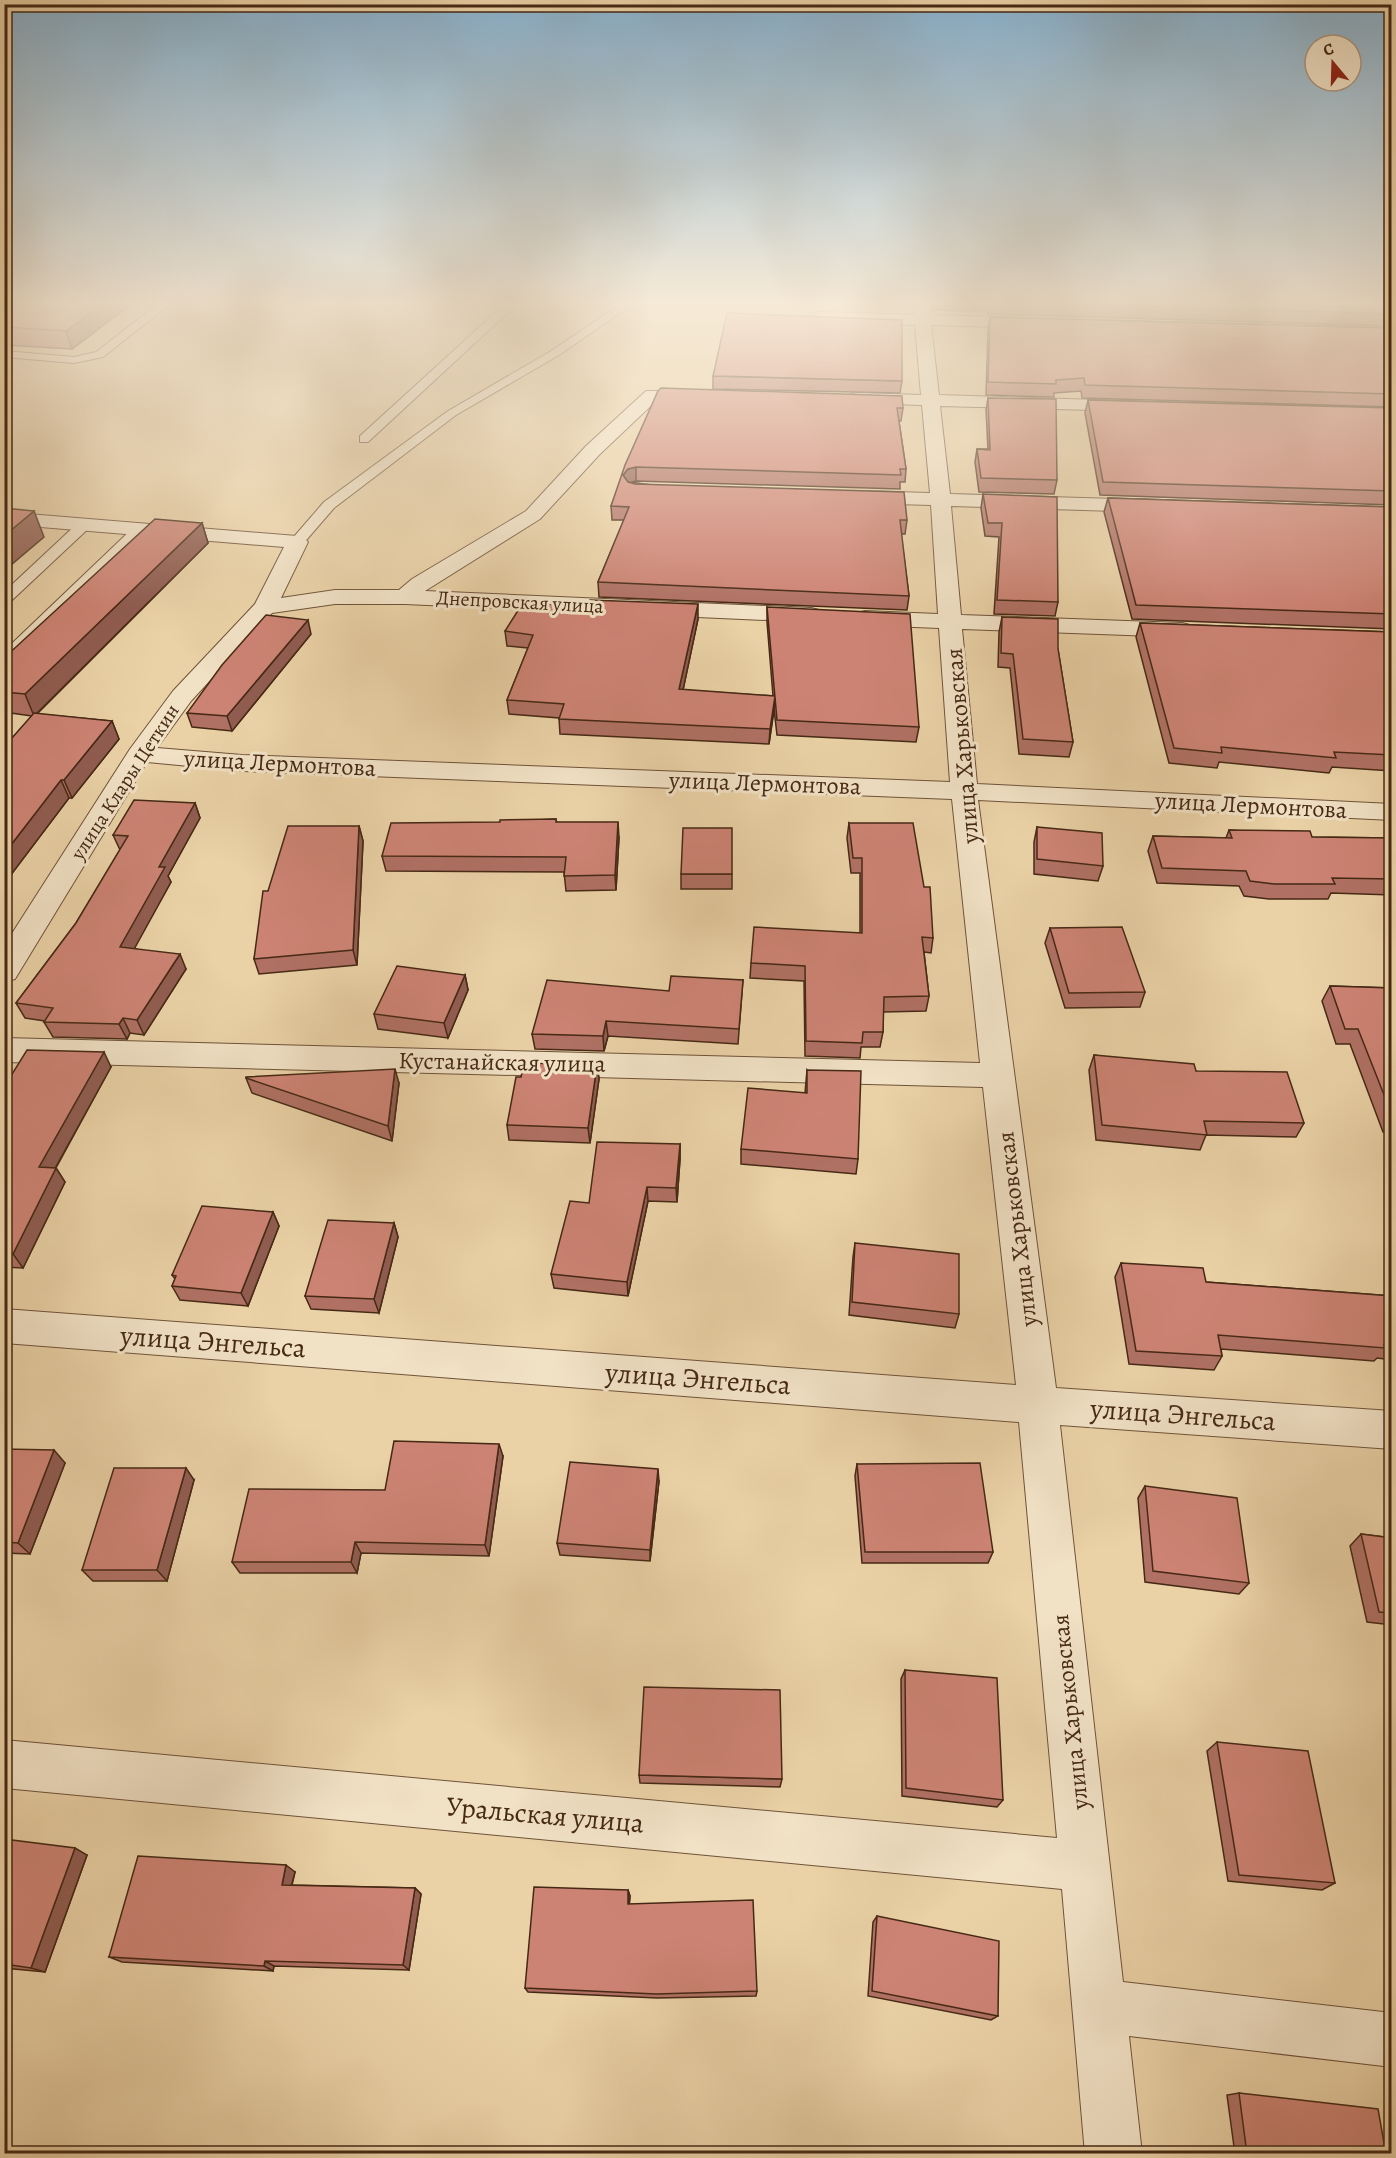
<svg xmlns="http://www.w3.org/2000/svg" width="1396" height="2158" font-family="Alegreya,serif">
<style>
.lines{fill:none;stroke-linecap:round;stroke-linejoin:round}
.service-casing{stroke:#6f5339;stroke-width:2}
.minor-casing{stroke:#6f5339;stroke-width:2}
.service{fill:#f1e1c5;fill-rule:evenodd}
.minor{fill:#f1e1c5;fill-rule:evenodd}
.wall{fill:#b07164;stroke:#462915;stroke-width:1.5}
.shaded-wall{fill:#905c51;stroke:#462915;stroke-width:1.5}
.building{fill:#cd8374;stroke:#462915;stroke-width:1.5}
.labels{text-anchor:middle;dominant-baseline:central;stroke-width:6;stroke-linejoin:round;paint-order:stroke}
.far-street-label{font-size:20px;fill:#462915;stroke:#f1e1c5}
.street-label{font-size:24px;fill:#462915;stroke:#f1e1c5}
.near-street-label{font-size:28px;fill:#462915;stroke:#f1e1c5}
</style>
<rect width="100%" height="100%" fill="#ead1a6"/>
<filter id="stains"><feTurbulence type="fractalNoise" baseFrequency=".00333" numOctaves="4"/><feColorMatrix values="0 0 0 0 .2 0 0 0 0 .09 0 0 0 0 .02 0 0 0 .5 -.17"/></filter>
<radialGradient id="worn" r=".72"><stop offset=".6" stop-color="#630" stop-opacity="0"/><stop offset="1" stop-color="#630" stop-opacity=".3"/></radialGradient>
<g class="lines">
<g class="service-casing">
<g id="service">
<path d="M 158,304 L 170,304 L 103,357 L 74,363 L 4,357 L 4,351 L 74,357 L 96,352 Z"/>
<path d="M 509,304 L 521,304 L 503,317 L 368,442 L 360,442 L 360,436 L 495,313 Z"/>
<path d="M 621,304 L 633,304 L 559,355 L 456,415 L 334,508 L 302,545 L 292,545 L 290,542 L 292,539 L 324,502 L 448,411 L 551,351 Z"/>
<path d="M 85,520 L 90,521 L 92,524 L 90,527 L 9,603 L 4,604 L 4,592 L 80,521 Z"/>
<path d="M 140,525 L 147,529 L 145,532 L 9,663 L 4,664 L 4,651 L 135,526 Z"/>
</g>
</g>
<g class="minor-casing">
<path id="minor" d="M 914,304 L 930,304 L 931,315 L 1033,318 L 1041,323 L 1033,328 L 931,325 L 939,395 L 1132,401 L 1138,402 L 1141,406 L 1138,410 L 1132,411 L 940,406 L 950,494 L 1150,500 L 1157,502 L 1160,506 L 1157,510 L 1150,512 L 951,506 L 961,615 L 1182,623 L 1190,625 L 1193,630 L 1190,635 L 1182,637 L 962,629 L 977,784 L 1392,804 L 1392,820 L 978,800 L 1056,1388 L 1392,1411 L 1392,1449 L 1060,1425 L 1123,1982 L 1392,2013 L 1392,2067 L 1129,2036 L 1142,2154 L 1085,2154 L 1062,1889 L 4,1788 L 4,1740 L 1057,1838 L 1019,1422 L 4,1343 L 4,1309 L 1016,1385 L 983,1087 L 4,1062 L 4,1038 L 980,1063 L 952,799 L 242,771 L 147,762 L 15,979 L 4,982 L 4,946 L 130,749 L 173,691 L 255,604 L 284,547 L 4,524 L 4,512 L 297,536 L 304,538 L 308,542 L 281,598 L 335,590 L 399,590 L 412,579 L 526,511 L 586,446 L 646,391 L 706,391 L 709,395 L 706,399 L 700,400 L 657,400 L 600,454 L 540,519 L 425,591 L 811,608 L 819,610 L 822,615 L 819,620 L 811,622 L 405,604 L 335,604 L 272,613 L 191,701 L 157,748 L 242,755 L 950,782 L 939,628 L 865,625 L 857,623 L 854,618 L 857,613 L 865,611 L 938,614 L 931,505 L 860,503 L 853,501 L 850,497 L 853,493 L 860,491 L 930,493 L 922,405 L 857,403 L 851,402 L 848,398 L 851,394 L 857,393 L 921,395 L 915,325 L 818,322 L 810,317 L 818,312 L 915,315 Z"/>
</g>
<use href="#service" class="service"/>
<use href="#minor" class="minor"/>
</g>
<g class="wall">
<path d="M 4,304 L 130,304 L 130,305 L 72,349 L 4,345 Z"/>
<path d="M 932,304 L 1392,304 L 1392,326 L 988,314 L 988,311 L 933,310 Z"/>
<path d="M 990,317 L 1392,328 L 1392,407 L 1082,398 L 1081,391 L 1054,393 L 1054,397 L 986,395 L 988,329 Z"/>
<path d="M 713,376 L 902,381 L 900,393 L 713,389 Z"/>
<path d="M 658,391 L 903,408 L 901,421 L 899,421 L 906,469 L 905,482 L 900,482 L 900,489 L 636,481 L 630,482 L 907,520 L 905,534 L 901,534 L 909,596 L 907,610 L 599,597 L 598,582 L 624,520 L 612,520 L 611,506 Z"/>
<path d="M 988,398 L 1057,480 L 1054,494 L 979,492 L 975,462 L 977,449 L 988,449 L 986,410 Z"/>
<path d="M 1088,400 L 1392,408 L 1392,505 L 1100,495 L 1085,413 Z"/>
<path d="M 983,494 L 1058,602 L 1055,616 L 994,614 L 999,537 L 985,536 L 981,508 Z"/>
<path d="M 1108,498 L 1392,507 L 1392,629 L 1132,619 L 1104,512 Z"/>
<path d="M 202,523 L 208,543 L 37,714 L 112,721 L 119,739 L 72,798 L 69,798 L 7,880 L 4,880 L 4,747 L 32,716 L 4,712 L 4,658 Z"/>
<path d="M 767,607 L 919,727 L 916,742 L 777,735 L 774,709 L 769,744 L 560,734 L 559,718 L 509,714 L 507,700 L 528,648 L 507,646 L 505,631 L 587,609 L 698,619 L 683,690 L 773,696 L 767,622 Z"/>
<path d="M 1002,617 L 1058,649 L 1073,742 L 1069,757 L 1019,754 L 1010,668 L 998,667 L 999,632 Z"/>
<path d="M 1140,623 L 1392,632 L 1392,771 L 1332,767 L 1329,773 L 1219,762 L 1217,768 L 1169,763 L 1136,637 Z"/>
<path d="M 311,634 L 232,731 L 192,727 L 187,713 Z"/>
<path d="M 195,803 L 200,818 L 168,876 L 171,882 L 134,948 L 186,969 L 144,1035 L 130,1033 L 127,1039 L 53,1037 L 44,1022 L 45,1021 L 25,1018 L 16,1003 L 76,923 L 120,850 L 113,835 Z"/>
<path d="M 556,819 L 556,822 L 619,837 L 616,890 L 566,891 L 564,872 L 386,871 L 382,856 L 500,822 Z"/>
<path d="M 849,823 L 933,938 L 931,953 L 924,952 L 929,996 L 926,1011 L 883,1012 L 883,1032 L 880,1047 L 861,1047 L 860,1058 L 805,1056 L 804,981 L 750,978 L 751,963 L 860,933 L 860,873 L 851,873 L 847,838 Z"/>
<path d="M 359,826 L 363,841 L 357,965 L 259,974 L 254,959 L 268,891 Z"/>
<path d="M 1037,827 L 1103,866 L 1098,881 L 1034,874 L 1034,842 Z"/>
<path d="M 1229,830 L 1312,837 L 1392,838 L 1392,895 L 1331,893 L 1328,899 L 1269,899 L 1244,896 L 1239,886 L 1157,883 L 1148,851 L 1153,836 L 1226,838 Z"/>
<rect x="681" y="874" width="51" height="15"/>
<path d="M 1050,928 L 1145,992 L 1140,1007 L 1065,1008 L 1045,943 Z"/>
<path d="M 465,975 L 468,990 L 448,1038 L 378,1029 L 374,1014 Z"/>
<path d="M 743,980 L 738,1044 L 608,1036 L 604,1051 L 535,1049 L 532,1034 L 669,991 Z"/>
<path d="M 1330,986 L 1392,988 L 1392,1132 L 1383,1132 L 1350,1044 L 1336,1044 L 1322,1001 Z"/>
<path d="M 1094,1055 L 1196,1071 L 1304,1123 L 1296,1137 L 1206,1135 L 1200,1150 L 1096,1140 L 1089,1070 Z"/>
<path d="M 597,1065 L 599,1079 L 590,1143 L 509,1140 L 507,1125 L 521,1077 Z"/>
<path d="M 111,1067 L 56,1168 L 65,1182 L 23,1268 L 4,1267 L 4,1087 Z"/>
<path d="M 807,1070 L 858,1159 L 856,1174 L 741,1164 L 741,1149 L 805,1093 Z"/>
<path d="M 246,1078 L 399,1083 L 392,1141 L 252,1093 Z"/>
<path d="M 680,1144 L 680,1159 L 677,1202 L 648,1201 L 628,1296 L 554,1288 L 551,1274 L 589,1203 Z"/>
<path d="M 273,1212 L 279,1226 L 248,1306 L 180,1300 L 172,1286 L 175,1279 L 172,1275 Z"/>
<path d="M 394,1223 L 398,1237 L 379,1313 L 311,1309 L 305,1296 Z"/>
<path d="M 855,1243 L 959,1314 L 955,1328 L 849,1315 L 853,1257 Z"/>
<path d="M 1121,1263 L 1206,1282 L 1392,1296 L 1392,1360 L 1377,1358 L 1374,1361 L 1221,1349 L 1222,1356 L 1214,1370 L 1129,1364 L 1115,1277 Z"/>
<path d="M 4,1449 L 65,1463 L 30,1554 L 4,1553 Z"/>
<path d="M 503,1456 L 489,1556 L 361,1553 L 357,1573 L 240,1573 L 232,1562 L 385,1490 Z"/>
<path d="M 857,1464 L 993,1552 L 988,1563 L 862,1563 L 855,1476 Z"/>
<path d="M 194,1480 L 167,1581 L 93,1581 L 82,1570 Z"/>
<path d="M 659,1481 L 650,1561 L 560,1555 L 557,1543 Z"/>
<path d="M 1145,1486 L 1249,1583 L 1239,1594 L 1145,1582 L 1138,1498 Z"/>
<path d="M 1361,1534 L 1392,1538 L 1392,1625 L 1367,1622 L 1350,1546 Z"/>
<path d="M 905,1670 L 1003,1800 L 997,1807 L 902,1796 L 901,1679 Z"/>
<path d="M 1217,1742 L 1335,1883 L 1322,1890 L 1228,1881 L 1207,1751 Z"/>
<path d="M 639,1775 L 782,1779 L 780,1787 L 640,1783 Z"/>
<path d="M 4,1839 L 87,1855 L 45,1972 L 4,1968 Z"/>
<path d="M 295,1872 L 292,1885 L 415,1888 L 421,1894 L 409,1970 L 274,1966 L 273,1971 L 122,1962 L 109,1957 Z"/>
<path d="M 628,1890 L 630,1896 L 629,1904 L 757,1991 L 756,1996 L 657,1998 L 528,1992 L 525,1988 Z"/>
<path d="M 877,1916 L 998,2016 L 991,2020 L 868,1996 L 873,1922 Z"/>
<path d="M 1239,2093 L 1386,2154 L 1235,2154 L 1227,2095 Z"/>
</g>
<g class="shaded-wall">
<path d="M 103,304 L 130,304 L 130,305 L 72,349 L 66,331 Z"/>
<path d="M 636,467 L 636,481 L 628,483 L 623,475 L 628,469 Z"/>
<path d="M 34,511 L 44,537 L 4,571 L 4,536 Z"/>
<path d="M 202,523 L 208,543 L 34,716 L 25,694 Z"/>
<path d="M 698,604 L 698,619 L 680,704 L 679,689 Z"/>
<path d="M 308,620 L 311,634 L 232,731 L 227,716 Z"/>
<path d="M 775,696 L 774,711 L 769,744 L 770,729 Z"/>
<path d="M 112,721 L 119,739 L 72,798 L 64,780 Z"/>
<path d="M 61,780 L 69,798 L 7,880 L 4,875 L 4,854 Z"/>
<path d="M 195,803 L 200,818 L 168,876 L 171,882 L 127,962 L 120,947 L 159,867 Z"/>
<path d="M 618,822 L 619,837 L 616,890 L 615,875 Z"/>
<path d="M 359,826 L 363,841 L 357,965 L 353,950 Z"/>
<path d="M 180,954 L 186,969 L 144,1035 L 137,1020 Z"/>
<path d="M 465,975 L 468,990 L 448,1038 L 444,1023 Z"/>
<path d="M 123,1018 L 130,1033 L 127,1039 L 119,1024 Z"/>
<path d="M 606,1021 L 608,1036 L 604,1051 L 603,1036 Z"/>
<path d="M 104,1052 L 111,1067 L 48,1181 L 39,1167 Z"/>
<path d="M 597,1065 L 599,1079 L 590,1143 L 588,1128 Z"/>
<path d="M 395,1069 L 399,1083 L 392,1141 L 388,1126 Z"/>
<path d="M 680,1144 L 680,1159 L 677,1202 L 676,1188 Z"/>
<path d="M 56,1168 L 65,1182 L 23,1268 L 13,1254 Z"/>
<path d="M 647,1187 L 648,1201 L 628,1296 L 627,1282 Z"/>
<path d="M 273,1212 L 279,1226 L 248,1306 L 241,1293 Z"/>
<path d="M 394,1223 L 398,1237 L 379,1313 L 374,1299 Z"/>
<path d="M 499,1444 L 503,1456 L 489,1556 L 485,1545 Z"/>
<path d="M 54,1450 L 65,1463 L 30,1554 L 18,1543 Z"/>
<path d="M 186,1468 L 194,1480 L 167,1581 L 157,1570 Z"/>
<path d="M 658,1469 L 659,1481 L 650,1561 L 650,1550 Z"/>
<path d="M 355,1542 L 361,1553 L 357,1573 L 351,1562 Z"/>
<path d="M 75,1848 L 87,1855 L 45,1972 L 31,1968 Z"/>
<path d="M 286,1865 L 295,1872 L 290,1891 L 282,1885 Z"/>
<path d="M 415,1888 L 421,1894 L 409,1970 L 403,1965 Z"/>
<path d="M 628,1890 L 630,1896 L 629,1910 L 628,1904 Z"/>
<path d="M 265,1961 L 274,1966 L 273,1971 L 264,1966 Z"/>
</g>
<g class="building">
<path d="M 4,304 L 103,304 L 66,331 L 4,327 Z"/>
<path d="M 1059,304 L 1392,304 L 1392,314 Z"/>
<path d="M 727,313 L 902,320 L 902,381 L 713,376 Z"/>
<path d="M 990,317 L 1392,328 L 1392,394 L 1085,385 L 1084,378 L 1056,380 L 1056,384 L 988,382 Z"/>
<path d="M 661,388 L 902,396 L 903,408 L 897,408 L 906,469 L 900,469 L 901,475 L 636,467 L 628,469 L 623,475 L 628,482 L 635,484 L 904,492 L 907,520 L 900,520 L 909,596 L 598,582 L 629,507 L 611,506 L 625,465 L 658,391 Z"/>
<path d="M 988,398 L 1056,399 L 1057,480 L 981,478 L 977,449 L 990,450 Z"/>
<path d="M 1088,400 L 1392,408 L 1392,491 L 1103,482 Z"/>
<path d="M 983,494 L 1057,497 L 1058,602 L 997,600 L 1002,523 L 988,523 Z"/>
<path d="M 1108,498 L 1392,507 L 1392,614 L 1136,605 Z"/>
<path d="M 4,508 L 34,511 L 4,536 Z"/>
<path d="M 155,519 L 202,523 L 25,694 L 4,692 L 4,658 Z"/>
<path d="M 590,600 L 698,604 L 679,689 L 775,696 L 770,729 L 559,719 L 564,704 L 507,700 L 533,635 L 505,631 L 524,601 L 587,609 Z"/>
<path d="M 767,607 L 910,614 L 919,727 L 777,720 Z"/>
<path d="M 266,615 L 308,620 L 227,716 L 187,713 L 222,665 Z"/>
<path d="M 1002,617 L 1058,619 L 1058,649 L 1073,742 L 1023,739 L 1013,654 L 1001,653 Z"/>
<path d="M 1140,623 L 1392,632 L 1392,755 L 1334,752 L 1336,758 L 1221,747 L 1222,753 L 1174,748 Z"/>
<path d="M 34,713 L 112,721 L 64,780 L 61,780 L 4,854 L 4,747 Z"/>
<path d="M 134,800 L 195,803 L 159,867 L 165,867 L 120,947 L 180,954 L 137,1020 L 123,1018 L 119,1024 L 44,1022 L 53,1008 L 16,1003 L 76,923 L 128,836 L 113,835 Z"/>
<path d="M 556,819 L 556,822 L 618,822 L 615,875 L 564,876 L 566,857 L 382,856 L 391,823 L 500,822 L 500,820 Z"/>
<path d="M 849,823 L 913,823 L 924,887 L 930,887 L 933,938 L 922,937 L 929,996 L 884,997 L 883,1032 L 863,1032 L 862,1043 L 806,1041 L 805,966 L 751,963 L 754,927 L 862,933 L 862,858 L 853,858 Z"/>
<path d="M 288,826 L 359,826 L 353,950 L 254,959 L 263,891 L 268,891 Z"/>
<path d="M 1037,827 L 1102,833 L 1103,866 L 1037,859 Z"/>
<path d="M 683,828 L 732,828 L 732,874 L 681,874 Z"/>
<path d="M 1229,830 L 1310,831 L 1312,837 L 1392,838 L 1392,879 L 1332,878 L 1335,884 L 1275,884 L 1250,881 L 1246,871 L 1162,868 L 1153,836 L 1232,838 Z"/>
<path d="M 1122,927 L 1145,992 L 1069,993 L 1050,928 Z"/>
<path d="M 397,966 L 465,975 L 444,1023 L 374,1014 Z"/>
<path d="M 671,976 L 743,980 L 739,1029 L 606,1021 L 603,1036 L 532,1034 L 547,980 L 669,991 Z"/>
<path d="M 1330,986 L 1392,988 L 1392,1115 L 1358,1029 L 1345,1029 Z"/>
<path d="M 27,1050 L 104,1052 L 39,1167 L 56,1168 L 13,1254 L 4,1254 L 4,1087 Z"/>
<path d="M 1094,1055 L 1194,1064 L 1196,1071 L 1287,1072 L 1304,1123 L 1204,1121 L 1207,1135 L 1102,1125 Z"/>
<path d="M 524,1063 L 597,1065 L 588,1128 L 507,1125 L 516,1077 L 521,1077 Z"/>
<path d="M 395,1069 L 388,1126 L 246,1078 L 246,1077 Z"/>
<path d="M 807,1070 L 861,1071 L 858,1159 L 741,1149 L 748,1088 L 807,1093 Z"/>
<path d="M 597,1142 L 680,1144 L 676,1188 L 647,1187 L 627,1282 L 551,1274 L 570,1201 L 589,1203 Z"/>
<path d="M 202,1206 L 273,1212 L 241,1293 L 172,1286 L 176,1276 L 172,1275 Z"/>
<path d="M 328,1220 L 394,1223 L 374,1299 L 305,1296 Z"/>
<path d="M 855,1243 L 959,1254 L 959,1314 L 852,1302 Z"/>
<path d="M 1121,1263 L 1203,1268 L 1206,1282 L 1392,1296 L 1392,1345 L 1384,1345 L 1385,1348 L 1218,1335 L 1222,1356 L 1136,1351 Z"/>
<path d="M 394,1441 L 499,1444 L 485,1545 L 355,1542 L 351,1562 L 232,1562 L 249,1489 L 385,1490 Z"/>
<path d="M 4,1449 L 54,1450 L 18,1543 L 4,1542 Z"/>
<path d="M 570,1462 L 658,1469 L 650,1550 L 557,1543 Z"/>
<path d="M 980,1463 L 993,1552 L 865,1552 L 857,1464 Z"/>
<path d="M 114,1468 L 186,1468 L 157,1570 L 82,1570 Z"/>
<path d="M 1145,1486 L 1237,1498 L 1249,1583 L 1153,1571 Z"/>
<path d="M 1361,1534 L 1392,1538 L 1392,1613 L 1379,1612 Z"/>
<path d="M 905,1670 L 997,1678 L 1003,1800 L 906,1788 Z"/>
<path d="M 644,1687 L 780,1690 L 782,1779 L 639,1775 Z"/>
<path d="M 1217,1742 L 1308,1751 L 1335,1883 L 1239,1875 Z"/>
<path d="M 4,1839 L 75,1848 L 31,1968 L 4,1964 Z"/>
<path d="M 138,1856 L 286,1865 L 282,1885 L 415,1888 L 403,1965 L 265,1961 L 264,1966 L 109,1957 Z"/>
<path d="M 534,1887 L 628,1890 L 628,1904 L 753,1900 L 757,1991 L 656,1994 L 525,1988 Z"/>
<path d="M 877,1916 L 999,1941 L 998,2016 L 872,1991 Z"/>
<path d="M 1239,2093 L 1378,2109 L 1386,2154 L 1247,2154 Z"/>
</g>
<linearGradient id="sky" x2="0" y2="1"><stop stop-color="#89b4d2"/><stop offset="0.5" stop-color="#f6ead7"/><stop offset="1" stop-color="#f6ead7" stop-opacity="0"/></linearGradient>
<rect width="1396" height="606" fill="url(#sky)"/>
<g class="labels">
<g class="far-street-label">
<text transform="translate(520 602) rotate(3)">Днепровская улица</text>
<text transform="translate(125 782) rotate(-57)">улица Клары Цеткин</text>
</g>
<g class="street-label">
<text transform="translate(962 746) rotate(-95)">улица Харьковская</text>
<text transform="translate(280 763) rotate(3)">улица Лермонтова</text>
<text transform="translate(765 783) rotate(2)">улица Лермонтова</text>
<text transform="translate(1251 805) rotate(3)">улица Лермонтова</text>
<text transform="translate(502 1062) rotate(1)">Кустанайская улица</text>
<text transform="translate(1017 1229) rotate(-97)">улица Харьковская</text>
<text transform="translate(1070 1712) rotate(-96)">улица Харьковская</text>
</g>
<g class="near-street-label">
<text transform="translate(213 1342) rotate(4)">улица Энгельса</text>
<text transform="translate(698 1379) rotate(4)">улица Энгельса</text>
<text transform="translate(1183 1415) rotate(4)">улица Энгельса</text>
<text transform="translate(545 1815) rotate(5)">Уральская улица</text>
</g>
</g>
<rect width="1396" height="2158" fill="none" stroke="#ead1a6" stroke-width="24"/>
<rect x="6" y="6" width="1384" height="2146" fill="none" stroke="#462915" stroke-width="3"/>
<rect x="12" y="12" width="1372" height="2134" fill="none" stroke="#462915" stroke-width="1.5"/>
<g transform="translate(1333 63) rotate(341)"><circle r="28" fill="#f1e1c5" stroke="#ad977f" stroke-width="1.5"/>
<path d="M0-4.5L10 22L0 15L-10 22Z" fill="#8f2418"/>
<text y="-9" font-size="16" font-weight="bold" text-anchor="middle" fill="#462915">С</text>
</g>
<rect width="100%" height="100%" filter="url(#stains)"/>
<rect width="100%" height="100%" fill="url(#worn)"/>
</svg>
